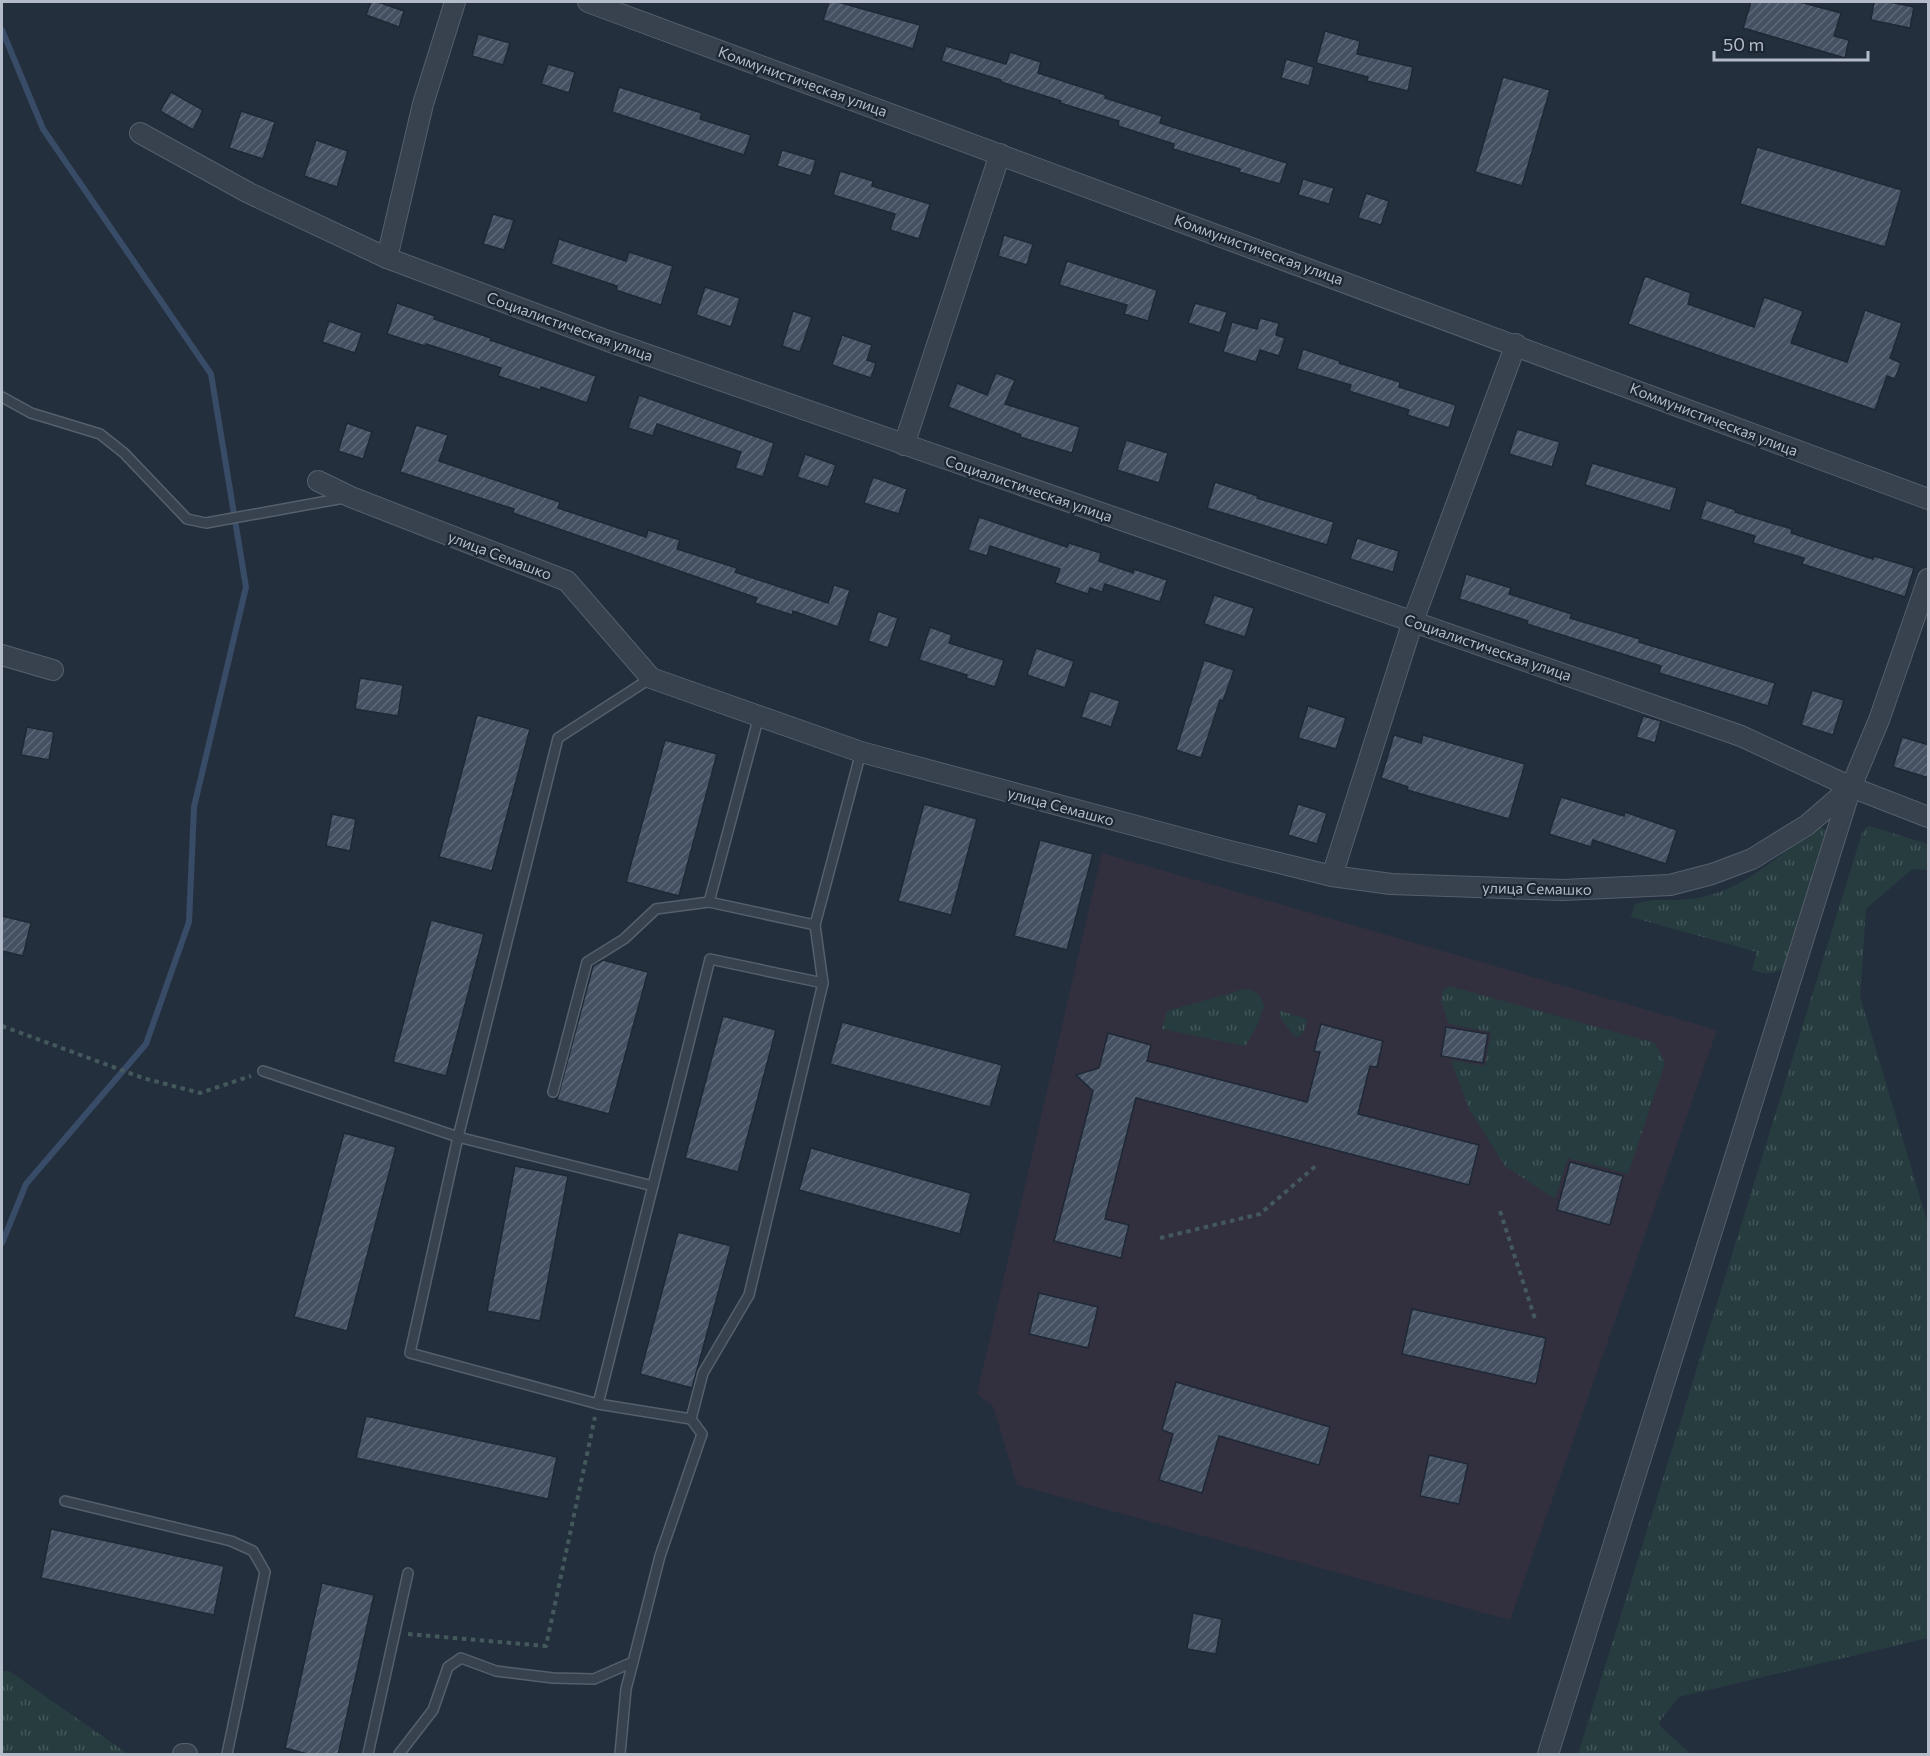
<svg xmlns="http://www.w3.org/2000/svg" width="1930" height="1756" font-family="Commissioner,sans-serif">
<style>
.medical{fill:#32303f}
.grass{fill:url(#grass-tufts)}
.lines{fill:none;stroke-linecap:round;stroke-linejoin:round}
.stream{stroke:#394c67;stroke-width:6}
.building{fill:url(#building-hatch);stroke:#1f2835;stroke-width:1.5}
.lane-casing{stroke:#565f6c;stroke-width:12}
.street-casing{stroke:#565f6c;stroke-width:22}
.path{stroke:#44595c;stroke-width:4;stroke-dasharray:4.5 4.5;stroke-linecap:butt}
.lane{stroke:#38414e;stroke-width:9}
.street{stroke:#38414e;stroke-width:20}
.labels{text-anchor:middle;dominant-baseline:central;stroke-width:4.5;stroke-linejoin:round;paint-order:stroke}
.street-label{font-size:15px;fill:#b4bcc9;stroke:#1d2633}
</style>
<defs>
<pattern id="grass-tufts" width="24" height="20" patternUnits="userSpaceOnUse" patternTransform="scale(1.5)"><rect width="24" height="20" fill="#263c3f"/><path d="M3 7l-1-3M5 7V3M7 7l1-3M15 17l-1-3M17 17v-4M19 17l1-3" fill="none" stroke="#435659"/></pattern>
<pattern id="building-hatch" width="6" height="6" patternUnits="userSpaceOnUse" patternTransform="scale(1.5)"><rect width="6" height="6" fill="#455162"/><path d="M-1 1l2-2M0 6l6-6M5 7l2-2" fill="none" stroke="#5d6877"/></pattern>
</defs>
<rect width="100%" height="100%" fill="#242f3e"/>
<path class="medical" d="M 1102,853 L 1717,1030 L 1510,1620 L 1017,1485 L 993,1406 L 977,1394 Z"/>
<g class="grass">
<path d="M 1820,826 L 1826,831 L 1785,966 C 1774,976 1766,974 1752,970 L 1757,952 L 1631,917 L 1634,905 C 1652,897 1670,902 1689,899 C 1699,898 1711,895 1720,892 C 1759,877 1787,848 1820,826 Z"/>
<path d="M 1869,826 L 1928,844 L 1928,870 L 1912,869 L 1866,909 L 1860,996 L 1928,1224 L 1928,1638 L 1679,1697 L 1659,1722 L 1661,1727 L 1691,1754 L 1578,1754 L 1862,833 L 1865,828 Z"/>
<path d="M 1449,986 L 1655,1043 L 1665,1063 L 1628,1174 L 1568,1158 L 1555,1199 L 1505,1166 L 1469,1109 L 1451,1060 L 1485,1066 L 1491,1032 L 1449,1024 L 1441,1002 L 1443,990 Z"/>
<path d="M 1245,989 C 1256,990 1262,996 1264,1007 L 1256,1028 L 1245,1046 L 1162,1029 L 1167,1011 Z"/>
<path d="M 1281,1011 L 1307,1019 C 1307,1027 1303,1034 1296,1038 L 1294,1036 L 1279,1016 Z"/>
<path d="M 2,1671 L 9,1671 L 128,1754 L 2,1754 Z"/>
</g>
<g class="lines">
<path class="stream" d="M 2,30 L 43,129 L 211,374 L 246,587 L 194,807 L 189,922 L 146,1044 L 26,1184 L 2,1243"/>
</g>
<g class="building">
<path d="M 371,2 L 378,2 L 404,11 L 399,27 L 366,15 Z"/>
<path d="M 829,2 L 838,2 L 920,25 L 913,49 L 823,20 Z"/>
<path d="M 1751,2 L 1800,2 L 1841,13 L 1834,36 L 1849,40 L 1845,58 L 1743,28 Z"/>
<path d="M 1874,2 L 1890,2 L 1914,7 L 1910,28 L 1871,20 Z"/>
<path d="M 1325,31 L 1360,41 L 1357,54 L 1413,67 L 1408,91 L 1367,81 L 1368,77 L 1316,63 Z"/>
<path d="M 478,34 L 510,43 L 503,65 L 472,56 Z"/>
<path d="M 946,46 L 1006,64 L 1010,52 L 1041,62 L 1038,73 L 1106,95 L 1105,98 L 1162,116 L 1160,123 L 1287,163 L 1280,184 L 1239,172 L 1240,169 L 1173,149 L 1174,144 L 1118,126 L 1119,121 L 1060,103 L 1061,101 L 1001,82 L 1001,80 L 941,61 Z"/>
<path d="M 1286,59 L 1314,67 L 1309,86 L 1281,78 Z"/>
<path d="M 548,64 L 575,72 L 569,93 L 541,84 Z"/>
<path d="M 1503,77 L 1550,90 L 1522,186 L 1475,172 Z"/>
<path d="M 619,87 L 702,113 L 700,119 L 751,135 L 744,155 L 612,112 Z"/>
<path d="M 171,92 L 203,110 L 193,130 L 160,111 Z"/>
<path d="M 241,111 L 275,122 L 263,159 L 229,148 Z"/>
<path d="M 316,140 L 348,151 L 337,187 L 304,176 Z"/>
<path d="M 1757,147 L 1902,190 L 1885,247 L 1740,204 Z"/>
<path d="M 782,150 L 816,160 L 811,176 L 777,166 Z"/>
<path d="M 840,171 L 873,181 L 872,186 L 930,204 L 919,239 L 890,230 L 895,214 L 833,195 Z"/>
<path d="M 1303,179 L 1334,188 L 1329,204 L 1298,195 Z"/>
<path d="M 1366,193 L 1389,201 L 1381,225 L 1358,218 Z"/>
<path d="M 493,214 L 514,220 L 504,250 L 483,244 Z"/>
<path d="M 1004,235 L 1033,244 L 1027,265 L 998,256 Z"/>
<path d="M 559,239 L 626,261 L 629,252 L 673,266 L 661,305 L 616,290 L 617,286 L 551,264 Z"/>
<path d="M 1067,261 L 1157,290 L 1148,321 L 1124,314 L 1127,305 L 1059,285 Z"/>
<path d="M 1645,276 L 1691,293 L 1688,304 L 1754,327 L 1764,297 L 1803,311 L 1791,343 L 1847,362 L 1865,310 L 1902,323 L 1890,358 L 1901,363 L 1895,379 L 1887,376 L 1875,410 L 1628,324 Z"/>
<path d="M 705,287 L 740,298 L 731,327 L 696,315 Z"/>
<path d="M 397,303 L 435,316 L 434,319 L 491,338 L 490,340 L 596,376 L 587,403 L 541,387 L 540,390 L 498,376 L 501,368 L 426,344 L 425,346 L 387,334 Z"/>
<path d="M 1195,303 L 1227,312 L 1220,333 L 1188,323 Z"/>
<path d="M 793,311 L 812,317 L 800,352 L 782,346 Z"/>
<path d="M 1260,318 L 1279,323 L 1276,335 L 1285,338 L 1279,356 L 1260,350 L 1256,362 L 1223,352 L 1232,322 L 1257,329 Z"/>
<path d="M 329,321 L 362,333 L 355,353 L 322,342 Z"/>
<path d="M 842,335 L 872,345 L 867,360 L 876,363 L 871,378 L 832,365 Z"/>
<path d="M 1303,349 L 1340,361 L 1339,363 L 1400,382 L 1399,387 L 1456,405 L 1449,428 L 1407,415 L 1409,410 L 1349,391 L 1351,385 L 1297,369 Z"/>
<path d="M 996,373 L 1015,380 L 1005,404 L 1080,427 L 1072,453 L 1020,437 L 1021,435 L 948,407 L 957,383 L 987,395 Z"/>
<path d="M 639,395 L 774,443 L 763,477 L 735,468 L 741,452 L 657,424 L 653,436 L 628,428 Z"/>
<path d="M 347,423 L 372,432 L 363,459 L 338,451 Z"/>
<path d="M 416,425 L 448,435 L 439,461 L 560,502 L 558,508 L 646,537 L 648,530 L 680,540 L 677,549 L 737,568 L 735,572 L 828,603 L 834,585 L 850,590 L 838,627 L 793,611 L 792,615 L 755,603 L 757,598 L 513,513 L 514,509 L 400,472 Z"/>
<path d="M 1517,429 L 1560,442 L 1552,467 L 1509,454 Z"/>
<path d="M 1126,440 L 1168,453 L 1159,483 L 1117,470 Z"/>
<path d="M 805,454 L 836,465 L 828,487 L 797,477 Z"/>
<path d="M 1592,463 L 1677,488 L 1670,511 L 1585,485 Z"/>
<path d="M 873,477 L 907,489 L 899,514 L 864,503 Z"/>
<path d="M 1215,482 L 1258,496 L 1257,498 L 1334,522 L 1327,545 L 1207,508 Z"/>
<path d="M 1706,500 L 1736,510 L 1735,512 L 1792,529 L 1791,533 L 1873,559 L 1874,556 L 1914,568 L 1905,597 L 1802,564 L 1804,558 L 1753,543 L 1755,536 L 1700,519 Z"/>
<path d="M 979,517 L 1067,547 L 1069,543 L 1101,553 L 1099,561 L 1133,573 L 1134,569 L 1167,580 L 1160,602 L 1105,584 L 1102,592 L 1090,588 L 1088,594 L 1055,583 L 1060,569 L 990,546 L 987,556 L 968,550 Z"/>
<path d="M 1357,538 L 1399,551 L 1393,572 L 1350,559 Z"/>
<path d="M 1466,574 L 1511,588 L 1509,594 L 1572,614 L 1570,618 L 1640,639 L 1639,642 L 1775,683 L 1768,706 L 1659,673 L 1661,666 L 1527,624 L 1528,621 L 1459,599 Z"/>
<path d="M 1214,595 L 1254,608 L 1245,637 L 1204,624 Z"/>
<path d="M 878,611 L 898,618 L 888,648 L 868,641 Z"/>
<path d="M 930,627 L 952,635 L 949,643 L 1004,660 L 995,687 L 966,678 L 967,675 L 919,660 Z"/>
<path d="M 1036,648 L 1074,661 L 1065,688 L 1027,675 Z"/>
<path d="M 1204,660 L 1234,670 L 1223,701 L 1220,700 L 1201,758 L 1176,750 Z"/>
<path d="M 360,678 L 403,685 L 398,716 L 355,709 Z"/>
<path d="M 1812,690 L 1844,700 L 1833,735 L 1801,725 Z"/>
<path d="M 1090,691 L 1120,701 L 1111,727 L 1081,717 Z"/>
<path d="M 1308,706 L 1346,718 L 1336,749 L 1298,738 Z"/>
<path d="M 477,715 L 530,729 L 492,871 L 439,857 Z"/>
<path d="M 1643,716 L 1661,721 L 1655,743 L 1636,737 Z"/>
<path d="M 27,727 L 54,732 L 49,760 L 21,755 Z"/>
<path d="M 1394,735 L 1421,743 L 1423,735 L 1525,764 L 1509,819 L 1407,790 L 1408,787 L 1381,778 Z"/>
<path d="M 1902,737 L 1929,745 L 1929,778 L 1893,767 Z"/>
<path d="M 665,740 L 717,754 L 679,896 L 626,882 Z"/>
<path d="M 1561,797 L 1624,816 L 1625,812 L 1677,830 L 1666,864 L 1593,840 L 1591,847 L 1549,834 Z"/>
<path d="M 924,804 L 977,819 L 951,915 L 898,901 Z"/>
<path d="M 1298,804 L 1327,813 L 1317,844 L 1288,835 Z"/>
<path d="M 332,814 L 356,819 L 350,851 L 326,846 Z"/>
<path d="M 1040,840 L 1093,854 L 1067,950 L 1014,936 Z"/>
<path d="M 2,916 L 31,923 L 23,956 L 2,951 Z"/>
<path d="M 431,920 L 484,934 L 446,1076 L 393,1062 Z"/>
<path d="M 603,960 L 648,972 L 609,1114 L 557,1100 L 593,966 Z"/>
<path d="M 723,1016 L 776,1030 L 738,1172 L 685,1158 Z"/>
<path d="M 842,1022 L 1002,1065 L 990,1107 L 830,1064 Z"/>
<path d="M 1321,1024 L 1383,1041 L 1377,1067 L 1370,1066 L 1358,1114 L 1479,1145 L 1469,1185 L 1136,1098 L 1105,1219 L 1129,1225 L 1121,1258 L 1054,1241 L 1093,1091 L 1076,1075 L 1099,1068 L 1108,1033 L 1151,1045 L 1147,1061 L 1307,1102 L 1320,1052 L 1314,1051 Z"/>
<path d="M 1446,1027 L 1488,1034 L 1483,1063 L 1441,1056 Z"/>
<path d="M 344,1133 L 396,1147 L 347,1331 L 294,1317 Z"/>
<path d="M 811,1148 L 971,1193 L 960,1234 L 799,1190 Z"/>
<path d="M 1570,1162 L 1623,1176 L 1610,1225 L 1557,1210 Z"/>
<path d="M 515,1166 L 568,1176 L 540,1321 L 487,1311 Z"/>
<path d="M 678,1232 L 731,1246 L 692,1388 L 640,1374 Z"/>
<path d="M 1039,1293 L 1098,1307 L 1088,1348 L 1029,1334 Z"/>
<path d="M 1412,1309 L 1546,1338 L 1536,1384 L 1402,1354 Z"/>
<path d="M 1176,1382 L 1330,1427 L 1319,1465 L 1219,1436 L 1202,1493 L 1159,1480 L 1173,1434 L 1162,1430 Z"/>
<path d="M 366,1416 L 557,1457 L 548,1499 L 356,1458 Z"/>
<path d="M 1429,1455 L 1468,1464 L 1459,1504 L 1420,1496 Z"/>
<path d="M 51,1529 L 224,1566 L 214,1615 L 41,1578 Z"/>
<path d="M 322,1583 L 374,1595 L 338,1755 L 311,1755 L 285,1748 Z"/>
<path d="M 1193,1613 L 1222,1619 L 1216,1654 L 1187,1649 Z"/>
</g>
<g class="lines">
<g class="lane-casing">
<g id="lane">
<path d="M 2,397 L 31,413 L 100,434 L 124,453 L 187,519 L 206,523 L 344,498"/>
<path d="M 651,678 L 558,738 L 458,1137 L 410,1353 L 598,1404 L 710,959 L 823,983 L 815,925 L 861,752"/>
<path d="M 759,716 L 709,902 L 815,925"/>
<path d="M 263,1071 L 458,1137 L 653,1186"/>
<path d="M 553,1092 L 587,962 L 624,939 L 656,909 L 709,902"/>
<path d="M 598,1404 L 691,1419 L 703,1373 L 749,1295 L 823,983"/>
<path d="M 65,1501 L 231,1541 L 253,1551 L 265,1572 L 227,1754"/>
<path d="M 368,1754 L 408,1573"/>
<path d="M 399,1754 L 433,1710 L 448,1667 L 461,1658 L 496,1671 L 553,1678 L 594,1679 L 633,1662"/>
<path d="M 620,1754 L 626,1689 L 633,1662 L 660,1556 L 702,1434 L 691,1419"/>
</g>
</g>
<g class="street-casing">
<g id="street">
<path d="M 588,2 L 1928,499"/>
<path d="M 140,133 L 249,193 L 387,258 L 608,341 L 1741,736 L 1851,787 L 1928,817"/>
<path d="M 387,258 L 423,104 L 455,2"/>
<path d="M 904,445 L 1000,154"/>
<path d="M 318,481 L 351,497 L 567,581 L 651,678 L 861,752 L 1226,850 L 1332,876 L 1391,884 L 1563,890 L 1670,885 L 1712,874 L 1752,859 L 1807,825 L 1851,787"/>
<path d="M 2,655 L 53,670"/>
<path d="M 1332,876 L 1413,621 L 1516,344"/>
<path d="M 183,1754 L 187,1754"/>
<path d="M 1548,1754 L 1851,787 L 1879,720 L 1928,579"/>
</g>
</g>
<g class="path">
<path d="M 2,1026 L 143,1078 L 200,1093 L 251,1076"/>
<path d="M 1500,1211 L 1536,1322"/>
<path d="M 1160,1238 L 1260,1214 L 1318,1164"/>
<path d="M 408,1634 L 546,1646 L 595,1417"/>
</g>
<use href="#lane" class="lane"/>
<use href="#street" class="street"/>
</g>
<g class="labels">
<g class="street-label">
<text transform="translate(803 81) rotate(20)">Коммунистическая улица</text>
<text transform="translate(1259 249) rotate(20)">Коммунистическая улица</text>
<text transform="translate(570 326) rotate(20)">Социалистическая улица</text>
<text transform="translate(1714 419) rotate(21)">Коммунистическая улица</text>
<text transform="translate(1029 488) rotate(19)">Социалистическая улица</text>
<text transform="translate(500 555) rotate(21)">улица Семашко</text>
<text transform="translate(1488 647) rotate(19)">Социалистическая улица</text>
<text transform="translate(1061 806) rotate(15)">улица Семашко</text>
<text transform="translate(1537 888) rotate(1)">улица Семашко</text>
</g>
</g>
<rect width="1930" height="1756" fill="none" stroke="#b4bcc9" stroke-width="6"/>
<path d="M1714 51v9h154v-9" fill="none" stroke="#b4bcc9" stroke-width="3"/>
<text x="1723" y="51" font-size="18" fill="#b4bcc9" stroke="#1d2633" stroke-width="4.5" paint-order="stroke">50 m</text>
</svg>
